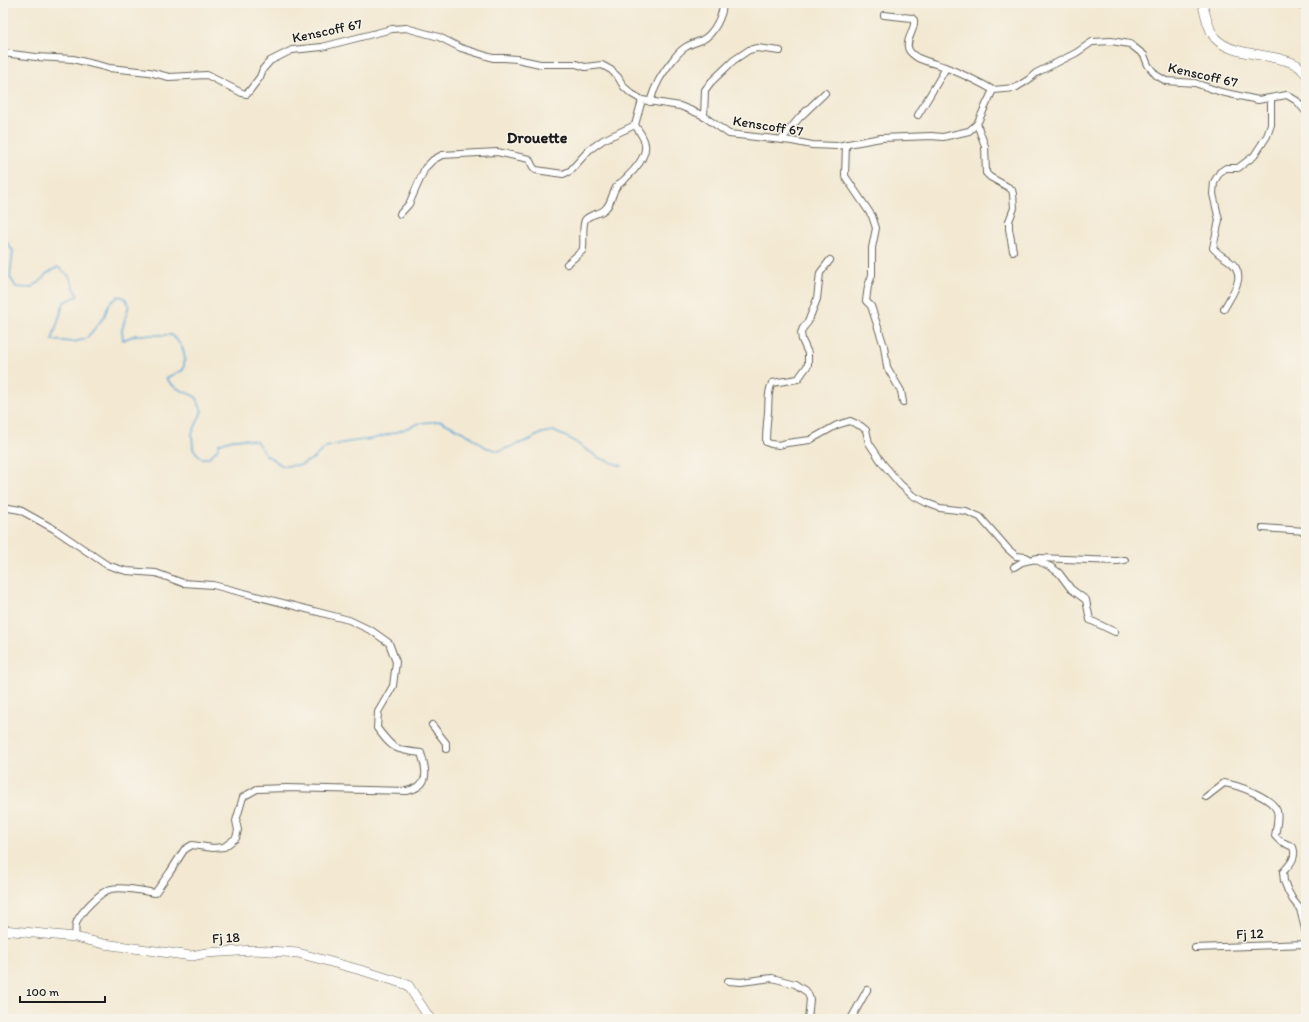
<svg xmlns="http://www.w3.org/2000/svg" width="1309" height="1022" font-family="Itim,sans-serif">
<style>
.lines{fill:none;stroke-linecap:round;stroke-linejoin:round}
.stream{stroke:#5fa7d6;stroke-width:1.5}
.street-casing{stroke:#67645c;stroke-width:8}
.secondary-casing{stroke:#67645c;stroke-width:10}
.street{stroke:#fff;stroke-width:6}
.secondary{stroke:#fff;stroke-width:9}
.labels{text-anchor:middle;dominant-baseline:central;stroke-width:3;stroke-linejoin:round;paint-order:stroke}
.street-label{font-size:14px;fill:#1c1c1c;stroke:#f7f3e8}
.quarter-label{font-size:16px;font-weight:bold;fill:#1c1c1c;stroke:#f7f3e8}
</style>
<rect width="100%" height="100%" fill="#f7f3e8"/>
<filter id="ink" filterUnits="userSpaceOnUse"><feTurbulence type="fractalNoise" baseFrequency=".025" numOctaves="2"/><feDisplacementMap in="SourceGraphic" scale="8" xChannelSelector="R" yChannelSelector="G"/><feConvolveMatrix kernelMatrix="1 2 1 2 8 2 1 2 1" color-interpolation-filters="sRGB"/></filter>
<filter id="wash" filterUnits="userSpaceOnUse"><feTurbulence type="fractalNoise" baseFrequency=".012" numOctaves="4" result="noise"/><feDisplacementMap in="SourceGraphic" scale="16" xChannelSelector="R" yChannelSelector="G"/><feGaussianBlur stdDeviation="0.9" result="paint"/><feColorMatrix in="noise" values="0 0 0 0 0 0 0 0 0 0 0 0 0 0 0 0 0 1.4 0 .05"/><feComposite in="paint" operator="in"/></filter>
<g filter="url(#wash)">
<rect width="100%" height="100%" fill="#f3e9d3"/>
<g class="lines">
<path class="stream" d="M 3,237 L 13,251 L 10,277 L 16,287 L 30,288 L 40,282 L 46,274 L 58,267 L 69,276 L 78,296 L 64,302 L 52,340 L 73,342 L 86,339 L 104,317 L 109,304 L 119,296 L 125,298 L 129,305 L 122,330 L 123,340 L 136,335 L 172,335 C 184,347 187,354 183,370 L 166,378 C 173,389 186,392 196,397 L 202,411 L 192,434 L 193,449 L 201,458 L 208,458 L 217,450 L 219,444 C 233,437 241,438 256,441 L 266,455 L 283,466 L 301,465 L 314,458 L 326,447 L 348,442 L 372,439 L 397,432 L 420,423 L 441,421 L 472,437 L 485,447 L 499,451 L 529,440 L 542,433 L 553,431 L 569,438 L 599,458 L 622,466"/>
</g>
</g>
<g filter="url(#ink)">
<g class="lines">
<g class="street-casing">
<g id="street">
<path d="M 884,15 L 912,18 L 914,20 C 916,30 904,40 909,50 C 911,54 915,56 918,58 C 927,62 936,64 945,67 C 962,74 978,81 993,90"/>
<path d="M 3,53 L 36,57 L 73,59 L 109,68 L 149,72 L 169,77 L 207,75 L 242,93 L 247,94 L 260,77 L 263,69 L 270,61 L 292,50 L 322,47 L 392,29 L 406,28 L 439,37 L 461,48 L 493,58 L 504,58 L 517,59 L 540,64 L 576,64 L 585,67 L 602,65 L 611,70 L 618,77 L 624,87 L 632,94 L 642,100 L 680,106 L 690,110 L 702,115 L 729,134 L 792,141 L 812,145 L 837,146 L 881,138 L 931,136 L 943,137 L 969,131 L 977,124 L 993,90 L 1015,88 L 1028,80 L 1036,73 L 1076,53 L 1092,42 L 1111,41 L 1130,44 L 1144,55 L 1148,65 L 1156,75 L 1166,81 L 1195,83 L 1221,92 L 1258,100 L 1287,95 L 1297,101 L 1306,112"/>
<path d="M 650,102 C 655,85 661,75 672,61 C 675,57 679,52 683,49 C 689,44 695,43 702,40 C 714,34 723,15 723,3"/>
<path d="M 918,115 L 946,68"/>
<path d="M 704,117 L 705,90 L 711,82 L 734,60 L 749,50 L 757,48 L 780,51"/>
<path d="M 977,124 L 985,146 L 986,173 L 990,177 L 1008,187 L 1012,190 L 1013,194 L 1014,208 L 1009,221 L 1009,229 L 1013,251"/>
<path d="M 782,139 L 799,118 L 825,93"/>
<path d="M 846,144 L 845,176 L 872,216 L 876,228 L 872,248 L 872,275 L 868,286 L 866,301 L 871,306 L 884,346 L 887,367 L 901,391 L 903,402"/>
<path d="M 400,214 L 409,204 L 425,168 L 433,160 L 442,155 L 497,152 L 529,159 L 533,167 L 536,170 L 563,174 L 570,171 L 589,150 L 603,140 L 635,125 L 642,100"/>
<path d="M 830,260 L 820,273 L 817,299 L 808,322 L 803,328 L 801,333 L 802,340 L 808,353 L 808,365 L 798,379 L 772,383 C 767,393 769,402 768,412 C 767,422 766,431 766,442 L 771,444 L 778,445 L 787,443 L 810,440 L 837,425 L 850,421 L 861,426 L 866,430 L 869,443 L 883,464 L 900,484 L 912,495 L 927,503 L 940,508 L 966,511 L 980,517 L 1008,549 L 1016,556 L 1026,557 L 1031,560"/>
<path d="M 567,264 L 582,251 L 583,248 C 584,240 582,226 585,220 C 590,213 601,215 606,208 C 612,202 612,192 617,186 C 619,183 624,181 626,178 C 635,170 647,156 645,144 C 644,137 638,130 635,125"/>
<path d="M 1224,309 C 1233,292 1249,274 1228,260 C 1221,255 1219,255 1213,248 L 1219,220 L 1213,194 L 1214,182 L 1220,172 L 1226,168 L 1238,168 L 1254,156 L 1267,136 L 1271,125 L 1271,98"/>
<path d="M 3,507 L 20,510 L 54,529 L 107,565 L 126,571 L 156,573 L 183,583 L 213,585 L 349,620 L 372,631 L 389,643 L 396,662 L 393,686 L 378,712 L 377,728 C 393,749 394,750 421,753 C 427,771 430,786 407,791 L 287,788 L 257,789 L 243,797 L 236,821 L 238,830 L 236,838 L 224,847 L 213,848 L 192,845 L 184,850 L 170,872 L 155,893 C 144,891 121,886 111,889 C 101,891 78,914 76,924 C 75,928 76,933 75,937"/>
<path d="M 1263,528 L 1306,531"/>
<path d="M 1034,559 L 1051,567 L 1059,573 L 1071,589 L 1086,600 L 1090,620 L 1115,632"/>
<path d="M 1014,567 L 1022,562 L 1038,558 L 1117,561 L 1125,560"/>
<path d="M 432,725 L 446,743 L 446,749"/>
<path d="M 1206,797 L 1224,783 C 1237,785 1272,797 1277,811 C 1279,818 1276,829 1275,836 L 1280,841 L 1293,847 C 1297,858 1290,864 1283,872 L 1284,881 L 1288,891 L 1293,900 L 1300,909 L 1306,933"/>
<path d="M 1195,948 L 1306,944"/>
<path d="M 728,981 L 741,982 L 772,978 L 795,984 L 807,992 L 810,999 L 808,1019"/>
<path d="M 637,1019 L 647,1018 L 659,1019"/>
<path d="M 851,1019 L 867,990"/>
</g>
</g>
<g class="secondary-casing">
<g id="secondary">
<path d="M 1202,3 C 1206,14 1207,28 1215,38 C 1234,58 1274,52 1297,65 C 1300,67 1303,71 1306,74"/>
<path d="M 1296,3 L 1306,4"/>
<path d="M 3,930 L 75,937 L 104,944 L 192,956 L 206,953 L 255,950 L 298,953 L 364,971 L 408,985 L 430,1019"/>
</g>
</g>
<use href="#street" class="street"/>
<use href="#secondary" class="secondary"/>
</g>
</g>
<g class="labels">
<g class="street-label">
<text transform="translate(327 31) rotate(-12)">Kenscoff 67</text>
<text transform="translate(1203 75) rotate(13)">Kenscoff 67</text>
<text transform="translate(768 126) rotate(9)">Kenscoff 67</text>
<text transform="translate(1250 934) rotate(-2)">Fj 12</text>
<text transform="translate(226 938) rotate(-3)">Fj 18</text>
</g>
<g class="quarter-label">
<text x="537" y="137">Drouette</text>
</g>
</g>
<rect width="1309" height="1022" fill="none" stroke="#f7f3e8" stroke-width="16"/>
<path d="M20 996v6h85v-6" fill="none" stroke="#1c1c1c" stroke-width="2"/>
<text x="26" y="996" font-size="12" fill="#1c1c1c" stroke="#f7f3e8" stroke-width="3" paint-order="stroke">100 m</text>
</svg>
